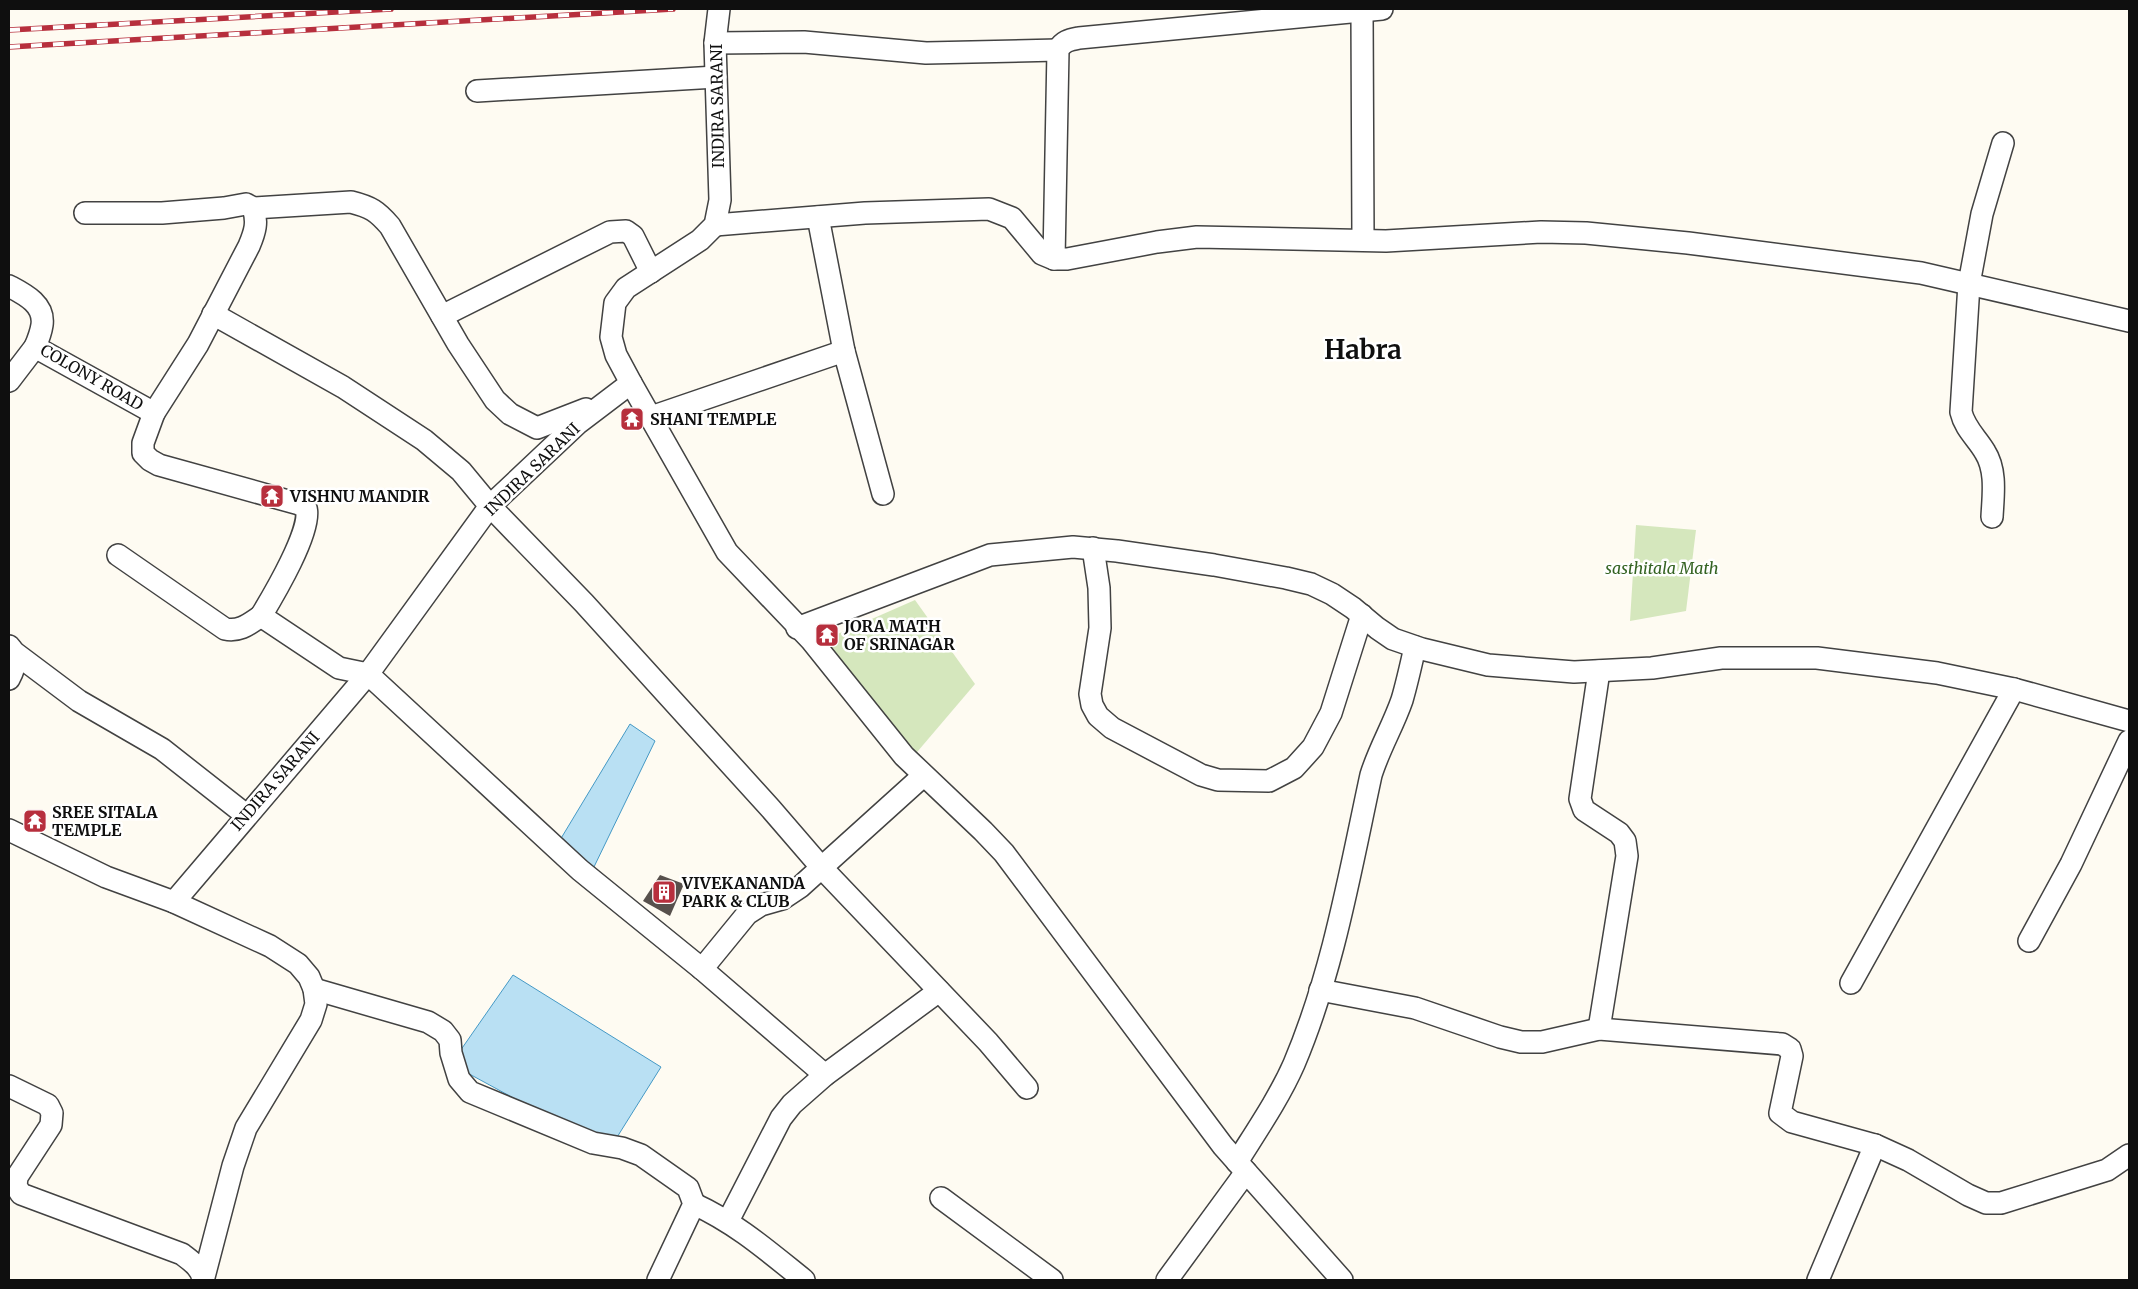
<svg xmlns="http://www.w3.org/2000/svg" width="2138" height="1289" font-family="Merriweather,serif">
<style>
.green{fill:#d5e7bd}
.water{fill:#b9e0f3;stroke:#4599c5}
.building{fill:#57504c}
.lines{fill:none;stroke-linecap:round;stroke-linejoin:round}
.street-casing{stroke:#424242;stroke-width:24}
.street{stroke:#fff;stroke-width:21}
.rail-casing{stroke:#b72f3d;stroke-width:5.5}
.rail{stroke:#fff;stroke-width:4;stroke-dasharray:11;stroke-linecap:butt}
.labels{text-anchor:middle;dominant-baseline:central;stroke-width:5;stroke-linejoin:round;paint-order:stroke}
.street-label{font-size:16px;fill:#0f0f0f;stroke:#fff}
.poi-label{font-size:16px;font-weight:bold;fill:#0f0f0f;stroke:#fff;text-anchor:start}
.park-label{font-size:16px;font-style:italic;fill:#346323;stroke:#fff}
.town-label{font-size:26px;font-weight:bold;fill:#0f0f0f;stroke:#fff}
</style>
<rect width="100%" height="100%" fill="#fefbf2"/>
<g class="green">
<path d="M 1636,525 L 1696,530 L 1686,611 L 1630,621 Z"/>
<path d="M 915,600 L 975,684 L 912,758 L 824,640 Z"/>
</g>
<g class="water">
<path d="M 630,724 L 655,741 L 592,871 L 560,840 Z"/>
<path d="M 513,975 L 661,1067 L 609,1150 L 451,1064 Z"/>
</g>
<path class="building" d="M 660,875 L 684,884 L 670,916 L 643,901 Z"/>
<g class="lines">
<g class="street-casing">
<g id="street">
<path d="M 1362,11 L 1363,240"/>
<path d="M 715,43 L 804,42 L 926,53 L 1058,50"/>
<path d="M 477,91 L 716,77"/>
<path d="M 253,208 L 351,202 C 371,207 377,211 390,226 L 458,344 L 495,400 L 510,414 L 537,428 L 586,409"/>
<path d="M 85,213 L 162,213 L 224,208 L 246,204 L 253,208 C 258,222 255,232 249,246 L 198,344 L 154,413"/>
<path d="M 818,217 L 844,351 L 883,494"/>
<path d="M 715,225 L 865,213 L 989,209 L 1012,218 L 1042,254 L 1054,259 L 1067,259 L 1157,242 L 1197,237 L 1386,241 L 1541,232 L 1586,233 L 1688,243 L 1921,273 L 2129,321"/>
<path d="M 1054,259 L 1058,50 C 1063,41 1069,40 1079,38 L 1382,9"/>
<path d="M 9,286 C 24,294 45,304 42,325 C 41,332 38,340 35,347 L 154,413 L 143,443 L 143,453 L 150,460 L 159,465 L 299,504 L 306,508 C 313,529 273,596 261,616 L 339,668 L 368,674"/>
<path d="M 213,314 L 343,387 L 424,440 L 461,471 L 490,506 L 584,603 L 771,809 L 821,867 L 988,1042 L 1027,1088"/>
<path d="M 442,316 L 610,232 L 626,231 L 633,236 L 651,272"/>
<path d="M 9,381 L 35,347"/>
<path d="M 631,383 L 727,552 L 811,640 L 904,756 L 983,831 L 1004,853 L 1223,1146 L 1342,1280"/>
<path d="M 651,417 L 844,351"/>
<path d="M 1992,517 C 1993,496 1997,471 1985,452 C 1977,438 1965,429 1961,412 L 1969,284 L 1982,214 L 2003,143"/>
<path d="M 1093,548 L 1099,588 L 1100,628 L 1090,694 L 1092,705 L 1098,716 L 1112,728 L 1201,775 L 1218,780 L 1269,781 L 1294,768 L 1313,747 L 1331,713 L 1362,615"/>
<path d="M 118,555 L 225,629 C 240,632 249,624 261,616"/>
<path d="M 797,628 L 990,555 L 1073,547 L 1117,551 L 1214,565 L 1286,578 L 1311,584 L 1332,594 L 1353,608 L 1377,628 L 1393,639 L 1422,649 L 1488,665 L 1574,672 L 1652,668 L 1721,658 L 1817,658 L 1937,673 L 2014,689 L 2129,721"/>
<path d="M 9,646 C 19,656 15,668 9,679"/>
<path d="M 15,653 L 79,701 L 162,749 L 246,815"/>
<path d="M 368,674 L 580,870 L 702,969 L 825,1075"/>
<path d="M 9,830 L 106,877 L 174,902 L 270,946 L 298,964 L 309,977 L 314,989 L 316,1004 L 311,1020 L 246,1128 L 233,1166 L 204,1277"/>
<path d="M 174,902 L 368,674 L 490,506 L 577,424 L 631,383 L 616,355 L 611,337 L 615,303 L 626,288 L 700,240 L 715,225 L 720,200 L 715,43 L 719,9"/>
<path d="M 2029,941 L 2071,864 L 2129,741"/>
<path d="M 702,969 L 747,914 L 761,905 L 782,899 L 800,887 L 923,776"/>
<path d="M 1851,983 L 2014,689"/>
<path d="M 314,989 L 428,1022 L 443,1031 L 450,1040 L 451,1053 L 459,1079 L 470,1092 L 593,1143 L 622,1148 L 641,1155 L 688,1188 L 694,1204 L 658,1280"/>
<path d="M 1320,990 L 1415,1008 L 1500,1037 L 1521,1042 L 1542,1042 L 1599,1029 L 1782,1044 L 1790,1049 L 1792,1056 L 1780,1113 L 1792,1122 L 1875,1145 L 1908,1160 L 1968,1195 L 1986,1203 L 2001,1203 L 2107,1170 L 2129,1155"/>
<path d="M 1599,1029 L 1627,856 L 1625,841 L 1619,833 L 1584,810 L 1580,799 L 1599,671"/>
<path d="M 9,1086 L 48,1105 L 52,1113 L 51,1125 L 17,1177 L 16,1186 L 21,1194 L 182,1254 C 191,1261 202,1268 203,1280"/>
<path d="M 1237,1162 C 1257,1130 1279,1098 1294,1064 C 1333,972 1350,872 1371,775 C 1379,749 1393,726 1402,700 C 1407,683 1411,665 1415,647"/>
<path d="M 941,1198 L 1052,1280"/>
<path d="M 694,1204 C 736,1223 769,1252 804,1280"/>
<path d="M 728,1221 L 781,1118 L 792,1104 L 825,1075 L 939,991"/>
<path d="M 1167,1280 L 1246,1172"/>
<path d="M 1818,1280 L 1875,1145"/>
</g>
</g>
<use href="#street" class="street"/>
<g class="rail-casing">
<g id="rail">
<path d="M 9,30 L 391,9"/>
<path d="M 9,47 L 673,9"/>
</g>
</g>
<use href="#rail" class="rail"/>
</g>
<defs>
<g id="temple-square" transform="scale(1.25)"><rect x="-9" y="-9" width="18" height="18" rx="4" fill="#b72f3d" stroke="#fff"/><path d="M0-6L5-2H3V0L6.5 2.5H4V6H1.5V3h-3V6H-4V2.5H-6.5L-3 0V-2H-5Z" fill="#fff"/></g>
<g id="building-square" transform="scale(1.25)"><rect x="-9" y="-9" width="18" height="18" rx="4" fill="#b72f3d" stroke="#fff"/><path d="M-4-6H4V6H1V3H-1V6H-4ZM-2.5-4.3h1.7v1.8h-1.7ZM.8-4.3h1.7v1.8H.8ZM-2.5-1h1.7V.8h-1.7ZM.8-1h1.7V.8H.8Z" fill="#fff"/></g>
</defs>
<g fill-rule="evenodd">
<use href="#temple-square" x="632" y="419"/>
<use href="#temple-square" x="272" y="496"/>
<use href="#temple-square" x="827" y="635"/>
<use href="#temple-square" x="35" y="821"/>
<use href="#building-square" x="664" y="892"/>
</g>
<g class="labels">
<g class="street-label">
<text transform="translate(717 106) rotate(-91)">INDIRA SARANI</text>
<text transform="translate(92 377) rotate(30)">COLONY ROAD</text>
<text transform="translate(532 469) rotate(-44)">INDIRA SARANI</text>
<text transform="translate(275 781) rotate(-49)">INDIRA SARANI</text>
</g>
<g class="poi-label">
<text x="650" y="419">SHANI TEMPLE</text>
<text x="290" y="496">VISHNU MANDIR</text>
<text x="844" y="626">JORA MATH<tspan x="844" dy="18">OF SRINAGAR</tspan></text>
<text x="52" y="812">SREE SITALA<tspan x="52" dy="18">TEMPLE</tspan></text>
<text x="682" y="883">VIVEKANANDA<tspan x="682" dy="18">PARK &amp; CLUB</tspan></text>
</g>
<g class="park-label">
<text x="1662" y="568">sasthitala Math</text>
</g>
<g class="town-label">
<text x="1363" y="349">Habra</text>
</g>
</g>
<rect width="2138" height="1289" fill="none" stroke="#0f0f0f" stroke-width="20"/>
</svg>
